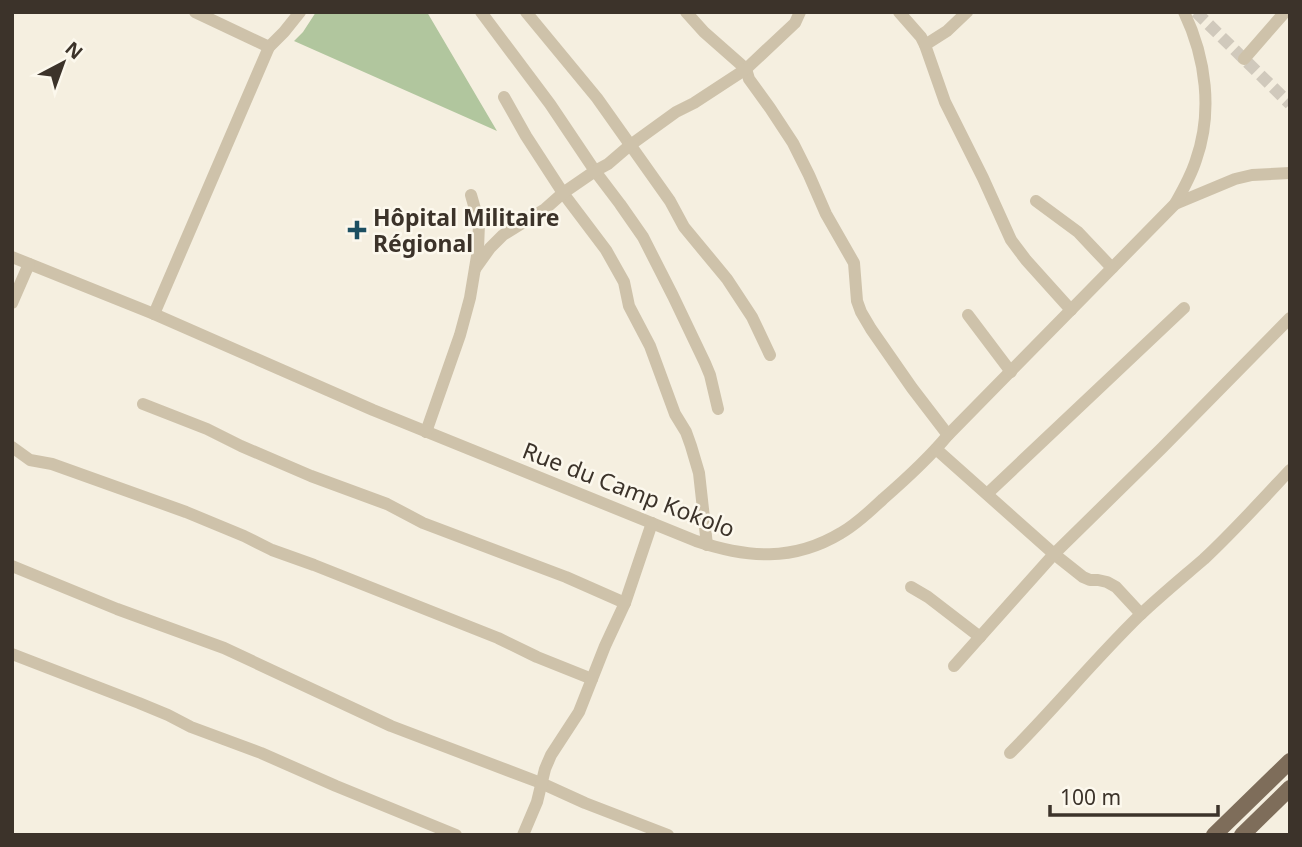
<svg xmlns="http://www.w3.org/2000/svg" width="1302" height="847" font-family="'Noto Sans',sans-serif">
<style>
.green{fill:#b1c69e}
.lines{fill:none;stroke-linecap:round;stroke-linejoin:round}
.minor-tunnel{stroke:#d0c9bc;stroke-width:12;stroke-dasharray:12 6;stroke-linecap:butt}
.minor{stroke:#cec2aa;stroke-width:12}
.major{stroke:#7e6d5a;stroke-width:16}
.poi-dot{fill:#1c4f61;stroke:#fcf8ed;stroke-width:2.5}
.labels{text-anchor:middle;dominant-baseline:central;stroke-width:5;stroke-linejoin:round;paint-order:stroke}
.poi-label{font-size:23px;font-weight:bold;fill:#3c332a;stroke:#fcf8ed;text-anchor:start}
.street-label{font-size:23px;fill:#3c332a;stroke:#fcf8ed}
</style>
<rect width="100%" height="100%" fill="#f5efe0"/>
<path class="green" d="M 316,12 L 427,12 L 497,131 L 294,41 L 303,32 Z"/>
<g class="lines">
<path class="minor-tunnel" d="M 1196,12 L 1290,104"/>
<g class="minor">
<path d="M 481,12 L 550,104 L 595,171 L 620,204 L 643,237 L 673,296 L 705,363 L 710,375 L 718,409"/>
<path d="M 526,12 L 597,98 L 670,201 L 684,227 L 727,279 L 752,317 L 770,355"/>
<path d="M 686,12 L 704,32 L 746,69 L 749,79 L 770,108 L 793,143 L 809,175 L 826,214 L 854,263 L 857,301 L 861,312 L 871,329 L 912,388 L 948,435"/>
<path d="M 899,12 L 921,37 L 925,45 L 945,102 L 983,178 L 1011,240 L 1026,260 L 1071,310"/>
<path d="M 925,45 L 947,31 L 967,12"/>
<path d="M 269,47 L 284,32 L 300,12"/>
<path d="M 1244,59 L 1285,12"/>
<path d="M 504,97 L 526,136 L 563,193 L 606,250 L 624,282 L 629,306 L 650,346 L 675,414 L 686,432 L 691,446 L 699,473 L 707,545"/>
<path d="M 1036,201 L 1078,232 L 1112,268"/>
<path d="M 1175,204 L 1235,179 L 1252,175 L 1290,173"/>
<path d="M 12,257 L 154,314 L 373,410 L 696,541 C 747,558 793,562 841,533 C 857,524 870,511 883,499 C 906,479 929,458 948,435 L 1175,204 C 1183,190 1191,176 1196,160 C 1213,112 1206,58 1184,12"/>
<path d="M 475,269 L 490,248 L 503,235 L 545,209 L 563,193 L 595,171 L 608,164 L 629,146 L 676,112 L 694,103 L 746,69 L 795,23 L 800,12"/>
<path d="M 12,303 L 29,264"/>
<path d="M 154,314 L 269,47 L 195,12"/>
<path d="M 968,315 L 1011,372"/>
<path d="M 143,404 L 207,429 L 241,446 L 311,476 L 387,504 L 423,523 L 566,577 L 625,603"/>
<path d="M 426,432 L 460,335 L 470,298 L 478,250 L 479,223 L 471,195"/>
<path d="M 12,447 L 30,460 L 52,464 L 186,512 L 244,536 L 272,550 L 314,565 L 498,638 L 537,657 L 592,679"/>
<path d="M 936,449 L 1054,554 L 1083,577 L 1090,580 L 1098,580 L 1107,582 L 1116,587 L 1141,614"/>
<path d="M 987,494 L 1184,308"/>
<path d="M 12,566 L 117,609 L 224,648 L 391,726 L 541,783 L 585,803 L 668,835"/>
<path d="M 911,587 L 928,597 L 980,637"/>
<path d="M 12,654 L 139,703 L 168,715 L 191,727 L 261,753 L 336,786 L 456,835"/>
<path d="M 954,666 L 1054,554 L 1162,448 L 1290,318"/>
<path d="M 1010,753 C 1054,709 1094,660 1139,616 C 1160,596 1182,578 1204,559 C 1234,531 1262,500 1290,470"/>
<path d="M 523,835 L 537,802 L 545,769 L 551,755 L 579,712 L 605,646 L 625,603 L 652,523"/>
</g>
<g class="major">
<path d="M 1214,835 L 1290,761"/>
<path d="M 1242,835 L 1290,788"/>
</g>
</g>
<path class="poi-dot" d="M353.5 219.5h7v7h7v7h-7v7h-7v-7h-7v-7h7z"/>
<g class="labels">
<g class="poi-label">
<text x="373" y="217">Hôpital Militaire<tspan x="373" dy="26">Régional</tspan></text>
</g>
<g class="street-label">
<text transform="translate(629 489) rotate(21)">Rue du Camp Kokolo</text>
</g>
</g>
<rect width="1302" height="847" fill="none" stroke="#3c332a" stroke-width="28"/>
<g transform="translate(63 63) rotate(41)" stroke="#fcf8ed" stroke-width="5" paint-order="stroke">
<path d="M0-5L12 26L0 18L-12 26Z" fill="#3c332a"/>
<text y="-10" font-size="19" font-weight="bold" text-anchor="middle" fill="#3c332a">N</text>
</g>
<path d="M1050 805v10h168v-10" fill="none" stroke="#3c332a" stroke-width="3.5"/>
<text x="1060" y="805" font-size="21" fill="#3c332a" stroke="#fcf8ed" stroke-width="5" paint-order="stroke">100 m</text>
</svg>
